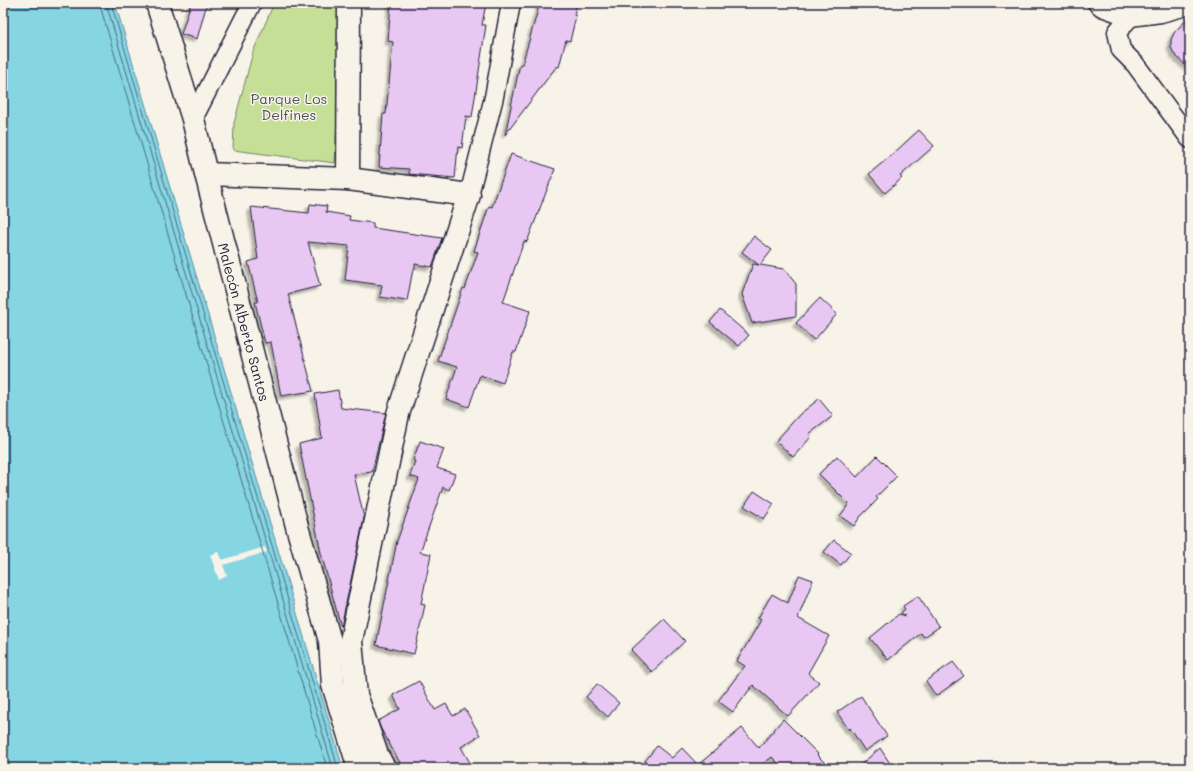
<svg xmlns="http://www.w3.org/2000/svg" width="1193" height="771" font-family="Mali,sans-serif">
<style>
.green{fill:#c5df96;stroke:#748068}
.water{fill:#86d5e3;stroke:#5e8da0}
.pier{fill:#f7f3e8}
.lines{fill:none;stroke-linecap:round;stroke-linejoin:round}
.shore{stroke:#4a6a7e;stroke-width:1}
.building{fill:#e9c7f3;stroke:#22223b;filter:url(#shadow)}
.minor-casing{stroke:#22223b;stroke-width:21}
.secondary-casing{stroke:#22223b;stroke-width:25}
.minor{stroke:#f7f3e8;stroke-width:18}
.secondary{stroke:#f7f3e8;stroke-width:22}
.labels{text-anchor:middle;dominant-baseline:central;stroke-width:3;stroke-linejoin:round;paint-order:stroke}
.park-label{font-size:14px;fill:#4b5152;stroke:#f7f3e8}
.street-label{font-size:14px;fill:#22223b;stroke:#f7f3e8}
</style>
<defs>
<filter id="shadow"><feDropShadow dx="-3.5" dy="3.5" stdDeviation="1" flood-color="#0004"/></filter>
</defs>
<rect width="100%" height="100%" fill="#f7f3e8"/>
<filter id="ink" filterUnits="userSpaceOnUse"><feTurbulence type="fractalNoise" baseFrequency=".025" numOctaves="2"/><feDisplacementMap in="SourceGraphic" scale="8" xChannelSelector="R" yChannelSelector="G"/><feConvolveMatrix kernelMatrix="1 2 1 2 8 2 1 2 1" color-interpolation-filters="sRGB"/></filter>
<g filter="url(#ink)">
<path class="green" d="M 274,3 L 340,3 L 338,91 L 335,163 L 233,150 L 234,123 L 253,52 Z"/>
<path class="water" d="M 3,3 L 115,3 L 343,768 L 3,768 Z"/>
<path class="pier" d="M 265,547 L 267,552 L 223,565 L 227,576 L 219,580 L 210,555 L 218,552 L 222,560 Z"/>
<g class="lines">
<g class="shore">
<path d="M 100,3 L 101,9 L 327,768"/>
<path d="M 106,3 L 333,768"/>
<path d="M 111,3 L 338,768"/>
</g>
</g>
<g class="building">
<path d="M 191,3 L 207,3 L 197,39 L 181,34 Z"/>
<path d="M 391,3 L 486,3 L 482,25 L 486,25 L 472,117 L 466,116 L 462,148 L 458,147 L 455,178 L 409,174 L 409,169 L 379,167 L 383,114 L 386,114 L 393,42 L 388,41 Z"/>
<path d="M 540,3 L 577,3 L 574,15 L 576,16 L 570,41 L 566,40 L 559,67 L 556,67 L 505,135 L 520,64 L 522,65 Z"/>
<path d="M 1190,16 L 1190,69 L 1174,54 L 1171,47 L 1171,40 L 1174,33 Z"/>
<path d="M 919,130 L 934,146 L 900,176 L 902,178 L 885,193 L 869,174 L 893,154 Z"/>
<path d="M 511,154 L 555,169 L 527,242 L 524,241 L 503,302 L 530,311 L 516,352 L 513,352 L 503,383 L 480,375 L 469,407 L 446,399 L 457,367 L 438,361 L 463,288 L 465,289 L 478,252 L 474,251 L 489,206 L 492,207 Z"/>
<path d="M 310,204 L 327,206 L 326,212 L 350,216 L 349,220 L 373,223 L 373,228 L 442,238 L 432,267 L 415,264 L 415,269 L 413,269 L 407,301 L 380,297 L 382,285 L 345,280 L 349,246 L 308,242 L 320,286 L 288,294 L 313,391 L 281,396 L 271,342 L 265,343 L 255,302 L 258,302 L 248,262 L 258,259 L 251,207 L 309,213 Z"/>
<path d="M 754,236 L 772,250 L 760,265 L 784,269 L 796,284 L 796,316 L 752,323 L 742,294 L 753,264 L 759,265 L 742,252 Z"/>
<path d="M 820,298 L 837,314 L 814,340 L 796,323 Z"/>
<path d="M 720,310 L 749,335 L 739,346 L 710,322 Z"/>
<path d="M 338,390 L 341,408 L 386,413 L 372,472 L 354,474 L 364,518 L 341,627 L 321,553 L 299,444 L 322,438 L 315,394 Z"/>
<path d="M 819,399 L 833,416 L 809,434 L 811,437 L 793,457 L 776,441 L 800,414 Z"/>
<path d="M 420,441 L 444,449 L 437,468 L 455,474 L 449,490 L 443,487 L 420,552 L 431,554 L 421,604 L 425,605 L 414,654 L 376,645 L 397,541 L 419,479 L 410,476 L 415,461 L 413,460 Z"/>
<path d="M 837,456 L 857,477 L 877,456 L 897,476 L 876,497 L 878,499 L 860,517 L 854,526 L 840,516 L 849,504 L 819,474 Z"/>
<path d="M 754,491 L 774,504 L 764,519 L 744,506 Z"/>
<path d="M 834,540 L 851,553 L 841,565 L 824,552 Z"/>
<path d="M 799,575 L 813,580 L 798,618 L 829,636 L 808,673 L 819,682 L 788,716 L 753,685 L 733,712 L 718,701 L 745,666 L 737,661 L 761,620 L 758,618 L 772,594 L 788,603 Z"/>
<path d="M 918,596 L 939,627 L 924,637 L 921,633 L 888,660 L 870,638 L 899,614 L 905,616 L 901,613 L 905,609 L 903,606 Z"/>
<path d="M 664,619 L 685,641 L 652,672 L 631,650 Z"/>
<path d="M 953,662 L 964,676 L 936,696 L 926,681 Z"/>
<path d="M 419,681 L 435,710 L 446,704 L 453,716 L 465,709 L 480,735 L 461,747 L 473,768 L 403,768 L 381,729 L 378,721 L 400,709 L 393,695 Z"/>
<path d="M 597,684 L 619,703 L 608,717 L 586,697 Z"/>
<path d="M 861,696 L 887,736 L 865,751 L 850,728 L 849,730 L 837,712 Z"/>
<path d="M 783,719 L 818,754 L 817,755 L 830,768 L 783,768 L 772,757 L 758,768 L 654,768 L 645,761 L 657,746 L 672,758 L 682,748 L 698,765 L 742,728 L 759,748 Z"/>
<path d="M 880,748 L 893,768 L 857,768 Z"/>
</g>
<g class="lines">
<g class="minor-casing">
<g id="minor">
<path d="M 1097,3 L 1102,7 L 1130,17 L 1161,13 L 1190,5"/>
<path d="M 1130,17 L 1117,32 L 1121,50 L 1135,64 L 1190,139"/>
<path d="M 193,119 L 252,3"/>
<path d="M 469,195 L 494,97 L 511,3"/>
</g>
</g>
<g class="secondary-casing">
<g id="secondary">
<path d="M 157,3 L 193,119 L 206,174 L 298,530 L 330,641 L 333,685 L 359,768"/>
<path d="M 206,174 L 348,179 L 469,195 L 398,414 L 351,641 L 356,695 L 377,755 L 384,768"/>
<path d="M 348,179 L 349,3"/>
</g>
</g>
<use href="#minor" class="minor"/>
<use href="#secondary" class="secondary"/>
</g>
</g>
<g class="labels">
<g class="park-label">
<text x="289" y="98">Parque Los<tspan x="289" dy="16">Delfines</tspan></text>
</g>
<g class="street-label">
<text transform="translate(244 322) rotate(75)">Malecón Alberto Santos</text>
</g>
</g>
<rect width="1193" height="771" fill="none" stroke="#f7f3e8" stroke-width="16"/>
<rect x="8" y="8" width="1177" height="755" fill="none" stroke="#22223b" stroke-width="1.5" filter="url(#ink)"/>
</svg>
